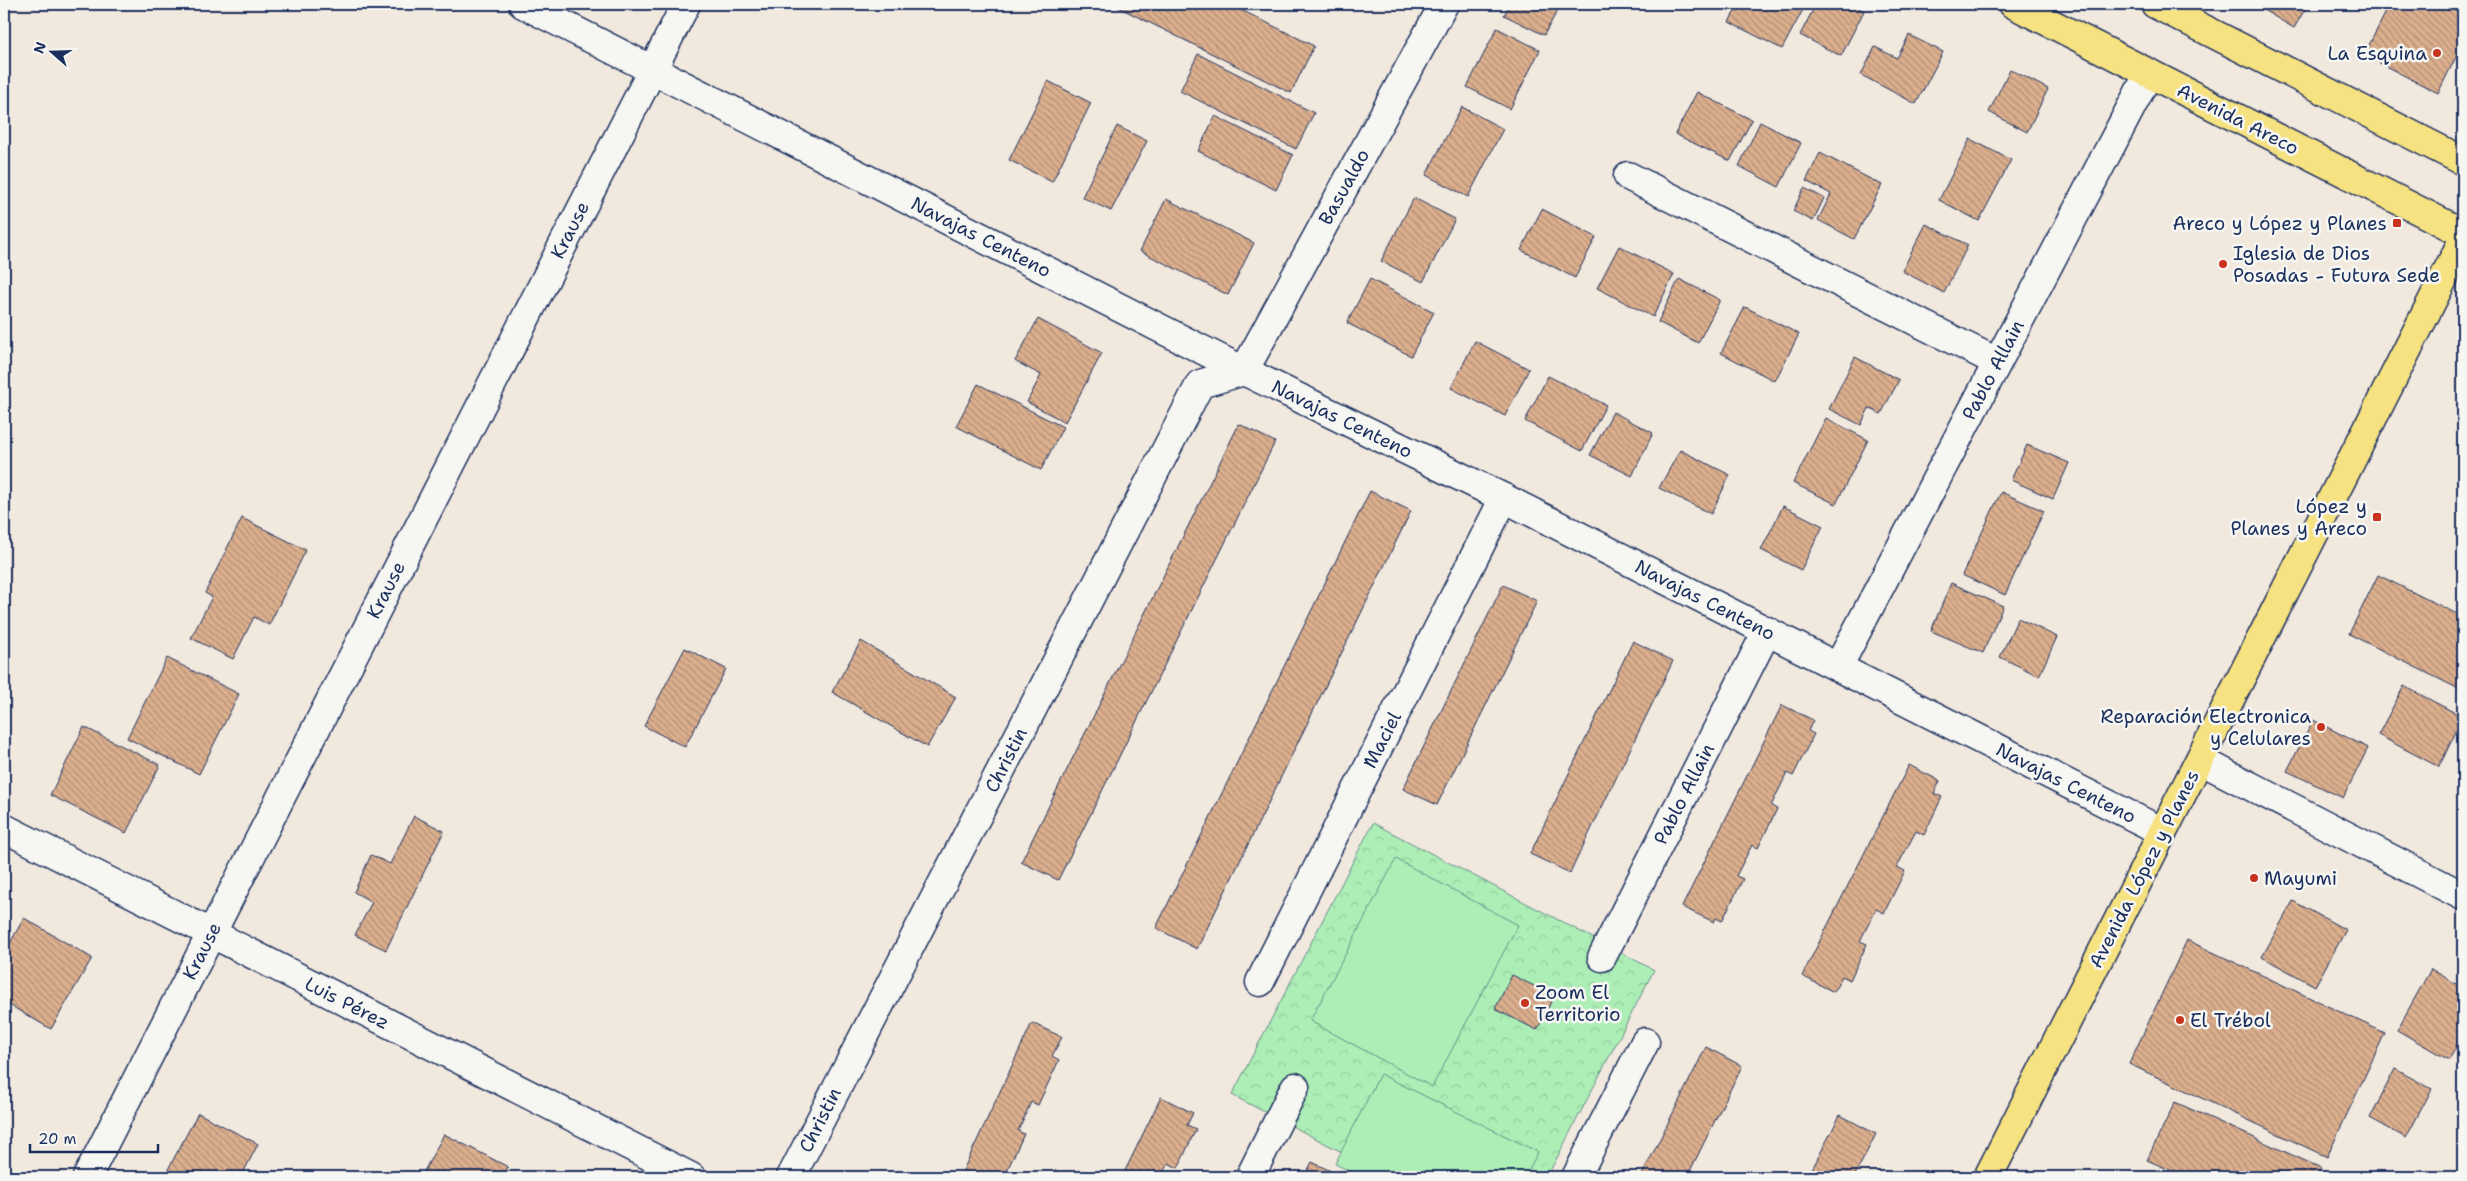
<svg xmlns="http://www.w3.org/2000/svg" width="2467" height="1181" font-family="'Shantell Sans',sans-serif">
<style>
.park{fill:url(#park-crowns);stroke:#648e8a}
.pitch{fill:#adeeb6;stroke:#648e8a}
.building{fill:url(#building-back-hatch);stroke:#1b2f5e}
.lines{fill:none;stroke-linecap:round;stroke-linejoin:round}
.minor-casing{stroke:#1b2f5e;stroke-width:31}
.major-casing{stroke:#1b2f5e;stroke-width:31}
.minor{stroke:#f6f6f2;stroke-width:28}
.major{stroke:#f7e281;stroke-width:28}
.poi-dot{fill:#c8321e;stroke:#f6f6f2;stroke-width:2}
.labels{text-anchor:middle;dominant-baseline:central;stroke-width:5;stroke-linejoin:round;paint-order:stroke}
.poi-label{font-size:19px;fill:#1b2f5e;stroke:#f6f6f2;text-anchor:end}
.street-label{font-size:19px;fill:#1b2f5e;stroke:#f6f6f2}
</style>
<defs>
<pattern id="park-crowns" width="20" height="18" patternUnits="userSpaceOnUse" patternTransform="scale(1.25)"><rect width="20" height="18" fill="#adeeb6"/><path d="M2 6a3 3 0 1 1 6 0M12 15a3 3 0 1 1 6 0" fill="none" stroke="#94cc9f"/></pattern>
<pattern id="building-back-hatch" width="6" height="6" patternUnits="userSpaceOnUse" patternTransform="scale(1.25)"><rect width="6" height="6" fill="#dcaf8d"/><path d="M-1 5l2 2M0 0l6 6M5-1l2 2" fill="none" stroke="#b28f76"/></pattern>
</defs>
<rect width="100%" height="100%" fill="#f1e8de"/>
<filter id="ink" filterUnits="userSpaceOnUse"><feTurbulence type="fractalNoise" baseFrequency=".02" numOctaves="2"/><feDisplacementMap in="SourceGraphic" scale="10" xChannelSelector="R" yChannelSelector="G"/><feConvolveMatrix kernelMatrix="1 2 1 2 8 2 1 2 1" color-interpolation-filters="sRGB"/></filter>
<g filter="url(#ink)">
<path class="park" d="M 1373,823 L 1654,970 L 1547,1177 L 1390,1177 L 1232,1095 Z"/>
<g class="pitch">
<path d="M 1396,859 L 1518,925 L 1432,1087 L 1310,1021 Z"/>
<path d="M 1380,1074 L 1538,1152 L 1525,1177 L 1362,1177 L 1335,1164 Z"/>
</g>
<g class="building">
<path d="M 1112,4 L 1229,4 L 1314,46 L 1291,93 Z"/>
<path d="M 1510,4 L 1561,4 L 1544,35 L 1504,15 Z"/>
<path d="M 1739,4 L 1806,4 L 1782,49 L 1729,22 Z"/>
<path d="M 1816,4 L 1851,4 L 1864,11 L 1841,56 L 1800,35 Z"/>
<path d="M 2253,4 L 2308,4 L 2294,28 Z"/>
<path d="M 2390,4 L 2441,4 L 2463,15 L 2463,43 L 2438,93 L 2364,55 Z"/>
<path d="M 1497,28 L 1540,50 L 1510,109 L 1467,87 Z"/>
<path d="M 1909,35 L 1943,52 L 1916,104 L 1861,75 L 1875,47 L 1897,58 Z"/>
<path d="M 1198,54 L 1314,113 L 1296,149 L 1180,91 Z"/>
<path d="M 2010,69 L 2048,89 L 2027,132 L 1989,112 Z"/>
<path d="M 1048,81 L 1091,103 L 1052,182 L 1009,160 Z"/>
<path d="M 1697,92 L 1752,120 L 1730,161 L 1675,134 Z"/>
<path d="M 1462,107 L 1503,129 L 1468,197 L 1426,175 Z"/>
<path d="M 1215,116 L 1293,155 L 1276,190 L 1198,151 Z"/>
<path d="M 1760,122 L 1801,143 L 1779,187 L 1739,166 Z"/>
<path d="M 1117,126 L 1147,141 L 1111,211 L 1082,197 Z"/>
<path d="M 1970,139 L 2011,160 L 1979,221 L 1939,200 Z"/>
<path d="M 1820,153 L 1882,185 L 1854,239 L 1818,220 L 1831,194 L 1806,181 Z"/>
<path d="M 1804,188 L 1824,198 L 1813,221 L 1793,211 Z"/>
<path d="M 1414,198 L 1455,219 L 1423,282 L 1381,261 Z"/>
<path d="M 1166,199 L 1254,243 L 1228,295 L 1140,251 Z"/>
<path d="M 1542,209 L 1596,237 L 1575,278 L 1521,250 Z"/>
<path d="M 1926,224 L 1968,245 L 1944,293 L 1902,271 Z"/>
<path d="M 1619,246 L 1674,274 L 1653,317 L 1597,288 Z"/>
<path d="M 1370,279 L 1434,312 L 1411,356 L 1347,323 Z"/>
<path d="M 1679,279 L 1720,300 L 1698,343 L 1658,322 Z"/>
<path d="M 1745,307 L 1799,334 L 1775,381 L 1721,353 Z"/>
<path d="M 1038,319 L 1102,353 L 1065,422 L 1027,402 L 1041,375 L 1015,361 Z"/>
<path d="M 1475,341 L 1529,369 L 1505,416 L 1451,388 Z"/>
<path d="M 1855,357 L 1899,380 L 1881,414 L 1869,408 L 1861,425 L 1829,409 Z"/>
<path d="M 1548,376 L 1606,405 L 1582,451 L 1525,421 Z"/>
<path d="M 978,384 L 1063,427 L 1041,470 L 956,426 Z"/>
<path d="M 1613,412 L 1653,433 L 1632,476 L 1590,455 Z"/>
<path d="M 1826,418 L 1868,440 L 1836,504 L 1793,483 Z"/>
<path d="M 1239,424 L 1275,442 L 1058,880 L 1021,862 Z"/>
<path d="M 2027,445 L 2069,463 L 2053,499 L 2011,480 Z"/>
<path d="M 1680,450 L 1730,475 L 1711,514 L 1659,488 Z"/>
<path d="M 1370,491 L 1411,511 L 1197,949 L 1156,928 Z"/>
<path d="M 2001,492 L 2044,511 L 2005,595 L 1962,575 Z"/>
<path d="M 1783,506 L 1823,526 L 1801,570 L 1761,550 Z"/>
<path d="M 242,518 L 306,550 L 269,625 L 254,617 L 233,659 L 191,638 L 212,597 L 205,593 Z"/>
<path d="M 2378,575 L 2463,617 L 2463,691 L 2349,634 Z"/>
<path d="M 1951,583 L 2003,606 L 1983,653 L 1931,631 Z"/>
<path d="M 1503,585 L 1537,601 L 1437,805 L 1403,789 Z"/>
<path d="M 2018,618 L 2057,637 L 2039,676 L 2000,657 Z"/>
<path d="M 861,641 L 956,697 L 927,747 L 832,692 Z"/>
<path d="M 1633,641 L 1673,661 L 1570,873 L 1530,854 Z"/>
<path d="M 685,648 L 726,669 L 685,747 L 644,726 Z"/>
<path d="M 167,658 L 239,694 L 199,774 L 127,738 Z"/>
<path d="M 2404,686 L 2463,717 L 2439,767 L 2378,735 Z"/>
<path d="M 1782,705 L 1813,720 L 1808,731 L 1814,734 L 1793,776 L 1787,773 L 1771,806 L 1777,809 L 1758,848 L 1752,845 L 1736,876 L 1743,879 L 1722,921 L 1716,918 L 1714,922 L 1682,907 Z"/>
<path d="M 2313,720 L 2368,748 L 2343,798 L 2287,771 Z"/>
<path d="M 84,727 L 160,765 L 126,833 L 50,795 Z"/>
<path d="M 1909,765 L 1940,781 L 1934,793 L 1942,797 L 1924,835 L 1916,831 L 1897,867 L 1905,871 L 1884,913 L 1876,909 L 1860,941 L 1867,944 L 1850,980 L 1842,976 L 1834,992 L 1802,976 Z"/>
<path d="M 414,816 L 444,831 L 386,950 L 355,935 L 372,902 L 354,892 L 371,855 L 390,864 Z"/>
<path d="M 2293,901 L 2346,930 L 2315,986 L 2262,957 Z"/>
<path d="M 24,918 L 92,958 L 51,1029 L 4,1002 L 4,954 Z"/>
<path d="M 2187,940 L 2385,1033 L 2327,1157 L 2129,1064 Z"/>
<path d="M 2431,969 L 2463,988 L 2463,1035 L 2449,1060 L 2397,1030 Z"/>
<path d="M 1512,975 L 1554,996 L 1537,1030 L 1495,1009 Z"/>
<path d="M 1032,1023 L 1062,1037 L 1052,1056 L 1059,1060 L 1038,1105 L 1031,1102 L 1018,1131 L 1024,1134 L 1004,1177 L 998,1174 L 996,1177 L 960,1177 Z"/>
<path d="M 1706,1047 L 1742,1066 L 1687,1177 L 1641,1177 Z"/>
<path d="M 2395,1069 L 2432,1089 L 2406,1138 L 2370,1118 Z"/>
<path d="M 1161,1097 L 1193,1113 L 1187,1125 L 1196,1129 L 1178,1168 L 1168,1163 L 1161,1177 L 1122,1177 Z"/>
<path d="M 2175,1102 L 2321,1168 L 2317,1177 L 2186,1177 L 2147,1160 Z"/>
<path d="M 198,1113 L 258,1144 L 241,1177 L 164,1177 Z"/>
<path d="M 1840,1115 L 1876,1134 L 1854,1177 L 1808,1177 Z"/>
<path d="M 444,1134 L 508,1167 L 502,1177 L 421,1177 Z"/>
<path d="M 1312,1162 L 1343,1177 L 1304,1177 Z"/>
</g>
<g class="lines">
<g class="minor-casing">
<g id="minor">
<path d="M 523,4 L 1244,371 L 1504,498 L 2163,832"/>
<path d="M 1628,176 L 1997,362"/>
<path d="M 1244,371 L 1444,4"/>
<path d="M 1838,667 L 2149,73"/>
<path d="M 2200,760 L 2463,896"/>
<path d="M 4,828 L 691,1177"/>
<path d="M 1602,957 L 1767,631"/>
<path d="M 1260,982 L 1504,498"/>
<path d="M 87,1177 L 686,4"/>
<path d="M 791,1177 L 1200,384 L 1244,371"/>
<path d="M 1250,1177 L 1295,1087"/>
<path d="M 1576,1177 L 1645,1042"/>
</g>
</g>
<g class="major-casing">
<g id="major">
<path d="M 2013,4 L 2463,233"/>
<path d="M 2155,4 L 2463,161"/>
<path d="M 1988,1177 L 2463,240"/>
</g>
</g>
<use href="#minor" class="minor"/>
<use href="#major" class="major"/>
</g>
</g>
<g class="poi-dot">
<circle cx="2437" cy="53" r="5"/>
<rect x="2392" y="218" width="10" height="10" rx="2.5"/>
<circle cx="2223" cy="264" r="5"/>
<rect x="2372" y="512" width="10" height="10" rx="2.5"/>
<circle cx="2321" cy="727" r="5"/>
<circle cx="2254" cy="878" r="5"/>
<circle cx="1525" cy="1003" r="5"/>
<circle cx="2180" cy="1020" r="5"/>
</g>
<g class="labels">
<g class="poi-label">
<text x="2427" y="53">La Esquina</text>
<text x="2387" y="223">Areco y López y Planes</text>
<text x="2233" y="253" text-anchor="start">Iglesia de Dios<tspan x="2233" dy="22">Posadas - Futura Sede</tspan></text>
<text x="2367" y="506">López y<tspan x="2367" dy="22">Planes y Areco</tspan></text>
<text x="2311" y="716">Reparación Electronica<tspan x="2311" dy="22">y Celulares</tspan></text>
<text x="2264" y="878" text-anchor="start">Mayumi</text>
<text x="1535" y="992" text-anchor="start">Zoom El<tspan x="1535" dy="22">Territorio</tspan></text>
<text x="2190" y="1020" text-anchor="start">El Trébol</text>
</g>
<g class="street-label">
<text transform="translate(2238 119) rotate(27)">Avenida Areco</text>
<text transform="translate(1344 187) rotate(-61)">Basualdo</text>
<text transform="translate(570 230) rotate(-63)">Krause</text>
<text transform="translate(981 237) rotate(27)">Navajas Centeno</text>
<text transform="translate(1993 370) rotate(-62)">Pablo Allain</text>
<text transform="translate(1342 419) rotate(26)">Navajas Centeno</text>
<text transform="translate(386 590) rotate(-63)">Krause</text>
<text transform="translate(1705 600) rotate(27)">Navajas Centeno</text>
<text transform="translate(1382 740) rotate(-63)">Maciel</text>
<text transform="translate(1006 760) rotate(-63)">Christin</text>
<text transform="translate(2066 783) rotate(27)">Navajas Centeno</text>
<text transform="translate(1684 794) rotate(-63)">Pablo Allain</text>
<text transform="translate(2144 869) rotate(-63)">Avenida López y Planes</text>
<text transform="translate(202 951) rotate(-63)">Krause</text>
<text transform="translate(347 1003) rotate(27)">Luis Pérez</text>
<text transform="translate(820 1120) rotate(-63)">Christin</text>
</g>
</g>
<rect width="2467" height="1181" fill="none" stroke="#f6f6f2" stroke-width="20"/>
<rect x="10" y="10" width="2447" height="1161" fill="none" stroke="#1b2f5e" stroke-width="2" filter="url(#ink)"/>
<g transform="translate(52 52) rotate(290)" stroke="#f6f6f2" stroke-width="4" paint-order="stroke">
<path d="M0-4L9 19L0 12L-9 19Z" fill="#1b2f5e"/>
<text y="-8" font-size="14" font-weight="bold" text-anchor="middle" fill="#1b2f5e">N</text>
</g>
<path d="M30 1144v8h128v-8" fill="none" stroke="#1b2f5e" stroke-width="2.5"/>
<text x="38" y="1144" font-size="15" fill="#1b2f5e" stroke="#f6f6f2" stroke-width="4" paint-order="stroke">20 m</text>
</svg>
